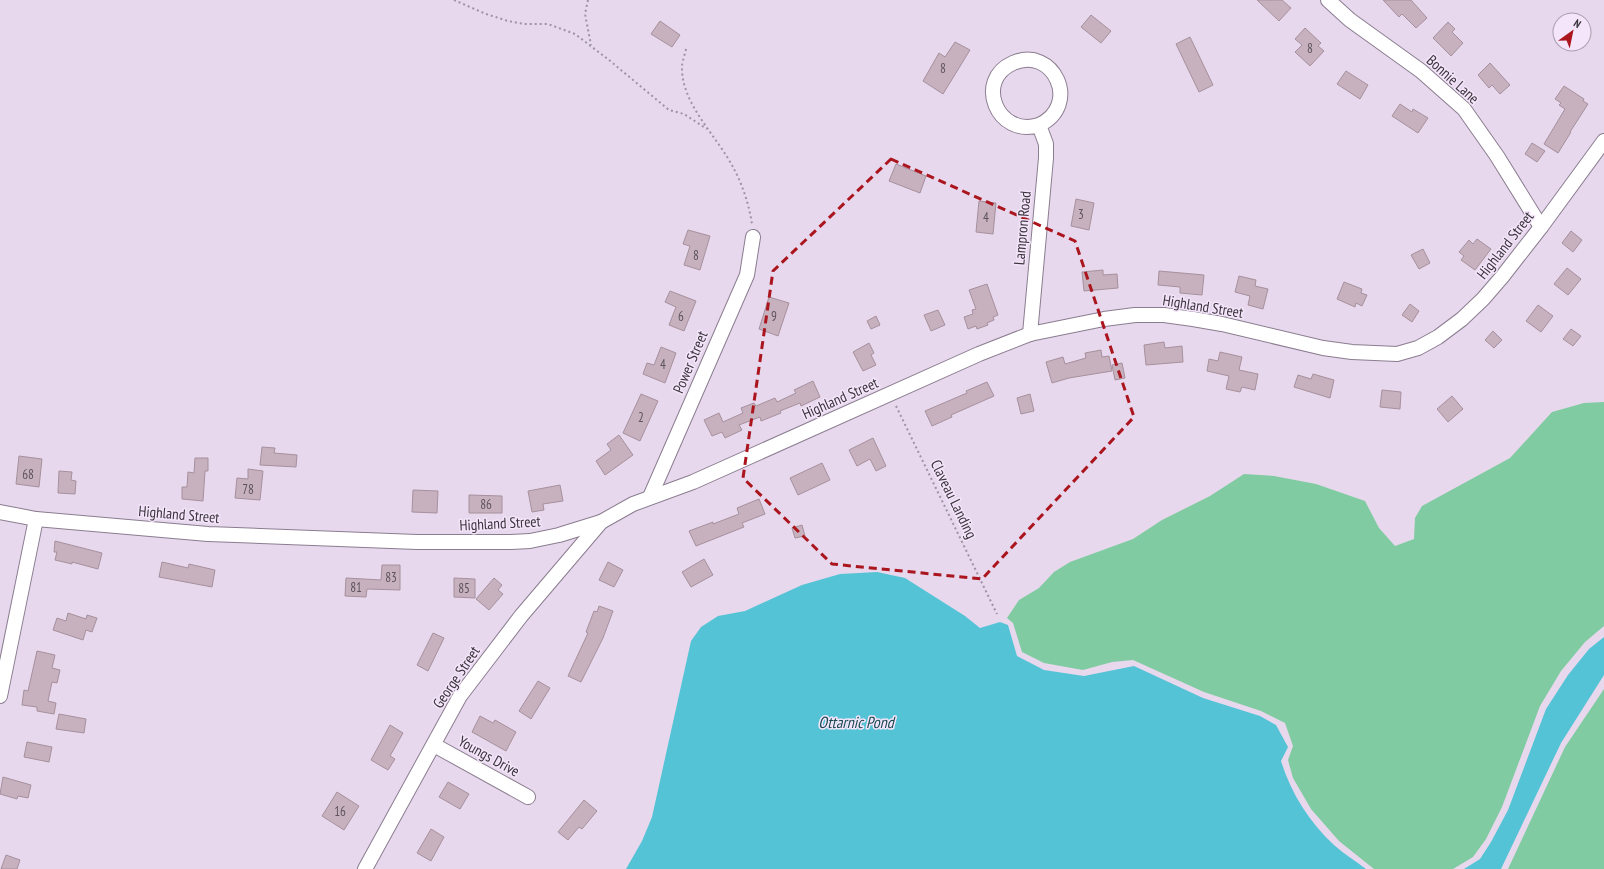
<svg xmlns="http://www.w3.org/2000/svg" width="1604" height="869" font-family="'PT Sans Narrow',sans-serif">
<style>
.green{fill:#80cba1}
.water{fill:#55c3d6}
.building{fill:#c7b1bf;stroke:#a6909d}
.lines{fill:none;stroke-linecap:round;stroke-linejoin:round}
.minor-casing{stroke:#8b7d90;stroke-width:16}
.path{stroke:#9e93a2;stroke-width:2;stroke-dasharray:2 3;stroke-linecap:butt}
.minor{stroke:#fff;stroke-width:14}
.marked{fill:none;stroke:#aa151e;stroke-width:3;stroke-dasharray:8 5;stroke-linejoin:round}
.labels{text-anchor:middle;dominant-baseline:central;stroke-width:3;stroke-linejoin:round;paint-order:stroke}
.number-label{font-size:13px;fill:#5d535d}
.street-label{font-size:15px;fill:#3a343c;stroke:#f4e5fa}
.water-label{font-size:16px;font-style:italic;fill:#194a52;stroke:#f4e5fa}
</style>
<rect width="100%" height="100%" fill="#e7d8ed"/>
<g class="green">
<path d="M 1604,402 L 1604,626 L 1585,642 L 1561,671 L 1540,706 L 1502,807 L 1486,839 L 1473,857 L 1453,869 L 1374,869 L 1339,841 L 1311,809 L 1293,778 L 1288,760 L 1293,746 L 1285,723 L 1261,711 L 1204,692 L 1133,660 L 1112,662 L 1083,670 L 1044,663 L 1022,652 L 1013,623 L 1007,618 L 1019,600 L 1039,588 L 1054,572 L 1070,562 L 1133,539 L 1162,520 L 1210,496 L 1244,474 L 1274,476 L 1316,484 L 1365,501 L 1379,528 L 1395,546 L 1414,539 L 1415,518 L 1422,506 L 1510,458 L 1552,412 L 1584,403 Z"/>
<path d="M 1604,689 L 1604,869 L 1508,869 L 1565,747 Z"/>
</g>
<g class="water">
<path d="M 877,572 L 905,578 L 965,616 L 980,628 L 1000,622 L 1008,625 L 1017,656 L 1044,670 L 1084,676 L 1134,666 L 1203,698 L 1260,716 L 1276,725 L 1288,747 L 1281,761 C 1291,793 1309,822 1334,845 C 1344,854 1356,861 1366,869 L 626,869 L 642,841 L 652,817 L 691,641 L 701,627 L 718,616 L 745,611 L 802,585 L 840,574 Z"/>
<path d="M 1604,637 L 1604,675 L 1561,743 L 1501,869 L 1464,869 L 1480,859 L 1491,842 L 1508,810 L 1546,709 L 1568,675 L 1589,649 Z"/>
</g>
<g class="building">
<path d="M 1257,0 L 1282,0 L 1291,8 L 1279,21 Z"/>
<path d="M 1383,0 L 1411,0 L 1427,18 L 1416,28 L 1402,14 L 1399,17 Z"/>
<path d="M 1091,15 L 1111,31 L 1101,43 L 1081,27 Z"/>
<path d="M 660,21 L 680,35 L 672,47 L 651,34 Z"/>
<path d="M 1448,22 L 1455,29 L 1452,32 L 1463,43 L 1451,56 L 1433,38 Z"/>
<path d="M 1305,28 L 1321,43 L 1318,46 L 1324,51 L 1310,66 L 1295,52 L 1302,45 L 1295,39 Z"/>
<path d="M 1190,37 L 1213,85 L 1199,92 L 1176,44 Z"/>
<path d="M 955,42 L 970,50 L 943,94 L 923,81 L 939,53 L 945,57 Z"/>
<path d="M 1490,63 L 1510,85 L 1500,94 L 1492,85 L 1489,88 L 1478,75 Z"/>
<path d="M 1346,71 L 1368,85 L 1360,99 L 1337,84 Z"/>
<path d="M 1564,86 L 1584,99 L 1583,101 L 1588,104 L 1570,132 L 1571,132 L 1558,153 L 1544,144 L 1565,109 L 1559,105 L 1561,103 L 1555,99 Z"/>
<path d="M 1400,104 L 1412,112 L 1413,109 L 1428,118 L 1418,133 L 1392,116 Z"/>
<path d="M 1532,143 L 1545,151 L 1537,162 L 1525,154 Z"/>
<path d="M 896,164 L 926,176 L 920,193 L 889,181 Z"/>
<path d="M 1076,199 L 1094,203 L 1089,230 L 1071,226 Z"/>
<path d="M 979,201 L 996,203 L 993,234 L 976,232 Z"/>
<path d="M 688,230 L 710,236 L 700,270 L 684,265 L 690,246 L 683,244 Z"/>
<path d="M 1571,231 L 1582,240 L 1573,252 L 1562,243 Z"/>
<path d="M 1477,239 L 1491,249 L 1475,270 L 1461,260 L 1464,256 L 1459,252 L 1469,240 L 1473,244 Z"/>
<path d="M 1423,249 L 1430,263 L 1419,269 L 1411,255 Z"/>
<path d="M 1567,268 L 1581,279 L 1568,295 L 1554,284 Z"/>
<path d="M 1103,270 L 1103,275 L 1117,274 L 1118,288 L 1084,291 L 1082,272 Z"/>
<path d="M 1159,271 L 1204,275 L 1202,295 L 1180,293 L 1180,287 L 1158,285 Z"/>
<path d="M 1239,276 L 1256,280 L 1255,286 L 1268,289 L 1263,309 L 1248,305 L 1250,296 L 1235,292 Z"/>
<path d="M 1344,282 L 1362,289 L 1361,293 L 1367,295 L 1362,306 L 1356,303 L 1355,307 L 1337,299 Z"/>
<path d="M 987,284 L 998,315 L 993,317 L 994,320 L 987,323 L 988,325 L 977,329 L 976,326 L 968,329 L 964,317 L 973,314 L 972,310 L 976,309 L 969,290 Z"/>
<path d="M 670,291 L 696,301 L 684,331 L 669,325 L 676,307 L 665,302 Z"/>
<path d="M 769,297 L 789,303 L 778,336 L 759,329 Z"/>
<path d="M 1410,304 L 1419,311 L 1412,322 L 1402,315 Z"/>
<path d="M 1538,305 L 1553,316 L 1541,332 L 1526,321 Z"/>
<path d="M 938,310 L 945,325 L 931,331 L 924,315 Z"/>
<path d="M 876,316 L 880,325 L 871,329 L 867,321 Z"/>
<path d="M 1571,329 L 1581,336 L 1573,346 L 1563,339 Z"/>
<path d="M 1493,331 L 1502,340 L 1494,348 L 1485,340 Z"/>
<path d="M 1164,342 L 1165,348 L 1182,346 L 1183,362 L 1146,365 L 1144,345 Z"/>
<path d="M 869,343 L 874,353 L 871,355 L 876,365 L 863,371 L 853,352 Z"/>
<path d="M 661,347 L 676,353 L 665,383 L 643,374 L 647,363 L 654,365 Z"/>
<path d="M 1101,350 L 1102,357 L 1109,356 L 1112,371 L 1069,378 L 1052,383 L 1046,362 L 1063,357 L 1065,364 L 1086,358 L 1085,353 Z"/>
<path d="M 1220,352 L 1242,357 L 1239,370 L 1258,374 L 1255,390 L 1242,387 L 1240,392 L 1226,389 L 1229,376 L 1207,371 L 1209,359 L 1218,361 Z"/>
<path d="M 1122,363 L 1125,378 L 1115,380 L 1112,365 Z"/>
<path d="M 1313,374 L 1334,380 L 1330,398 L 1294,387 L 1298,375 L 1311,379 Z"/>
<path d="M 813,381 L 820,397 L 801,406 L 800,403 L 780,411 L 781,413 L 761,421 L 760,417 L 739,425 L 742,430 L 725,438 L 722,432 L 712,436 L 704,420 L 719,413 L 723,422 L 743,413 L 741,408 L 754,403 L 756,406 L 775,398 L 777,402 L 796,393 L 794,390 Z"/>
<path d="M 987,382 L 994,396 L 951,415 L 952,417 L 932,426 L 925,411 L 967,393 L 966,391 Z"/>
<path d="M 1382,390 L 1401,392 L 1400,409 L 1380,407 Z"/>
<path d="M 641,394 L 658,401 L 640,441 L 623,433 Z"/>
<path d="M 1030,394 L 1034,411 L 1021,414 L 1017,398 Z"/>
<path d="M 1452,396 L 1463,409 L 1448,422 L 1437,409 Z"/>
<path d="M 619,435 L 633,455 L 605,475 L 596,461 L 611,450 L 607,444 Z"/>
<path d="M 873,438 L 886,466 L 876,471 L 870,459 L 857,466 L 849,450 Z"/>
<path d="M 262,447 L 275,448 L 274,453 L 297,455 L 296,467 L 260,465 Z"/>
<path d="M 19,456 L 42,459 L 39,487 L 16,484 Z"/>
<path d="M 195,458 L 208,458 L 208,471 L 205,471 L 203,501 L 182,499 L 182,487 L 187,487 L 188,472 L 194,473 Z"/>
<path d="M 822,463 L 830,480 L 798,495 L 790,478 Z"/>
<path d="M 248,469 L 263,471 L 260,500 L 235,498 L 237,478 L 248,479 Z"/>
<path d="M 59,471 L 72,472 L 71,480 L 76,481 L 75,494 L 58,493 Z"/>
<path d="M 560,485 L 563,501 L 543,504 L 544,510 L 532,512 L 528,491 Z"/>
<path d="M 413,490 L 438,491 L 437,513 L 412,512 Z"/>
<path d="M 469,495 L 502,496 L 502,513 L 469,513 Z"/>
<path d="M 759,499 L 765,514 L 742,523 L 744,527 L 696,546 L 689,531 L 713,522 L 713,524 L 739,514 L 737,508 Z"/>
<path d="M 802,525 L 805,536 L 795,538 L 792,528 Z"/>
<path d="M 55,541 L 102,553 L 98,569 L 72,562 L 72,564 L 55,560 L 57,552 L 54,552 Z"/>
<path d="M 704,559 L 713,575 L 691,587 L 682,572 Z"/>
<path d="M 162,562 L 188,568 L 189,564 L 215,570 L 212,587 L 159,577 Z"/>
<path d="M 608,562 L 623,570 L 614,587 L 599,580 Z"/>
<path d="M 382,565 L 400,565 L 400,590 L 367,589 L 366,597 L 345,596 L 346,578 L 381,580 Z"/>
<path d="M 454,578 L 475,579 L 475,598 L 454,597 Z"/>
<path d="M 494,578 L 502,585 L 498,590 L 503,594 L 489,610 L 476,599 Z"/>
<path d="M 599,606 L 613,611 L 603,638 L 581,682 L 568,676 L 588,633 L 586,632 L 594,611 L 597,612 Z"/>
<path d="M 68,613 L 86,619 L 87,615 L 97,618 L 92,632 L 86,630 L 83,640 L 53,630 L 57,618 L 66,621 Z"/>
<path d="M 433,633 L 444,638 L 428,671 L 417,665 Z"/>
<path d="M 37,651 L 55,655 L 52,668 L 60,670 L 57,683 L 52,682 L 48,701 L 56,703 L 54,714 L 37,711 L 37,707 L 22,705 L 24,690 L 28,691 Z"/>
<path d="M 538,681 L 550,688 L 531,719 L 519,711 Z"/>
<path d="M 59,714 L 86,719 L 84,733 L 56,729 Z"/>
<path d="M 480,716 L 493,723 L 495,720 L 516,732 L 506,751 L 472,732 Z"/>
<path d="M 390,725 L 403,733 L 390,756 L 395,759 L 388,770 L 371,760 Z"/>
<path d="M 27,742 L 52,747 L 49,762 L 24,757 Z"/>
<path d="M 3,777 L 31,785 L 28,798 L 18,796 L 17,799 L 0,794 Z"/>
<path d="M 448,782 L 469,794 L 460,809 L 439,797 Z"/>
<path d="M 337,792 L 359,806 L 344,830 L 322,816 Z"/>
<path d="M 584,800 L 597,811 L 582,829 L 579,827 L 568,840 L 558,832 Z"/>
<path d="M 431,829 L 444,837 L 431,861 L 417,853 Z"/>
<path d="M 6,855 L 20,860 L 17,869 L 1,869 Z"/>
</g>
<g class="lines">
<g class="minor-casing">
<g id="minor">
<path d="M 1328,0 L 1350,20 L 1421,71 L 1464,109 L 1497,156 L 1541,227"/>
<path d="M 1030,334 L 1046,158 L 1046,144 L 1039,125 C 1082,105 1053,45 1013,63 C 974,80 997,138 1039,125"/>
<path d="M 650,497 L 747,275 L 753,237"/>
<path d="M 0,512 L 36,519 L 208,534 L 417,542 L 511,542 L 530,541 L 559,535 L 601,522 L 633,504 L 693,482 L 979,354 L 1030,334 L 1104,319 L 1135,315 L 1164,315 L 1193,319 L 1222,324 L 1323,348 L 1352,352 L 1397,354 L 1418,348 L 1438,337 L 1462,319 L 1483,299 L 1502,277 L 1541,227 L 1604,141"/>
<path d="M 0,696 L 36,519"/>
<path d="M 434,745 L 528,797"/>
<path d="M 365,869 L 460,696 L 521,616 L 601,522"/>
</g>
</g>
<g class="path">
<path d="M 454,0 L 486,14 L 508,21 L 524,24 L 548,24 L 575,34 L 609,60 L 669,110 L 684,114 L 707,129"/>
<path d="M 588,0 L 585,14 L 591,45"/>
<path d="M 686,49 C 685,55 682,61 682,67 C 681,104 718,137 734,169 C 743,186 749,205 752,224"/>
<path d="M 896,406 L 997,614"/>
</g>
<use href="#minor" class="minor"/>
</g>
<path class="marked" d="M 891,159 L 1075,241 L 1134,417 L 982,579 L 832,564 L 743,478 L 773,271 Z"/>
<g class="labels">
<g class="number-label">
<text x="1310" y="48">8</text>
<text x="943" y="68">8</text>
<text x="1081" y="214">3</text>
<text x="986" y="217">4</text>
<text x="696" y="255">8</text>
<text x="681" y="316">6</text>
<text x="774" y="316">9</text>
<text x="663" y="364">4</text>
<text x="641" y="417">2</text>
<text x="28" y="474">68</text>
<text x="248" y="489">78</text>
<text x="486" y="504">86</text>
<text x="391" y="577">83</text>
<text x="356" y="587">81</text>
<text x="464" y="588">85</text>
<text x="340" y="811">16</text>
</g>
<g class="street-label">
<text transform="translate(1453 79) rotate(42)">Bonnie Lane</text>
<text transform="translate(1022 228) rotate(-85)">Lampron Road</text>
<text transform="translate(1505 245) rotate(-52)">Highland Street</text>
<text transform="translate(1203 306) rotate(9)">Highland Street</text>
<text transform="translate(690 362) rotate(-67)">Power Street</text>
<text transform="translate(840 398) rotate(-24)">Highland Street</text>
<text transform="translate(954 499) rotate(64)">Claveau Landing</text>
<text transform="translate(179 514) rotate(5)">Highland Street</text>
<text transform="translate(500 523) rotate(-3)">Highland Street</text>
<text transform="translate(456 677) rotate(-56)">George Street</text>
<text transform="translate(489 756) rotate(29)">Youngs Drive</text>
</g>
<g class="water-label">
<text x="856" y="722">Ottarnic Pond</text>
</g>
</g>
<g transform="translate(1572 32) rotate(33)"><circle r="19" fill="#f4e5fa" stroke="#aa9eae"/>
<path d="M0-3L7 15L0 10L-7 15Z" fill="#aa151e"/>
<text y="-6" font-size="11" font-weight="bold" text-anchor="middle" fill="#3a343c">N</text>
</g>
</svg>
